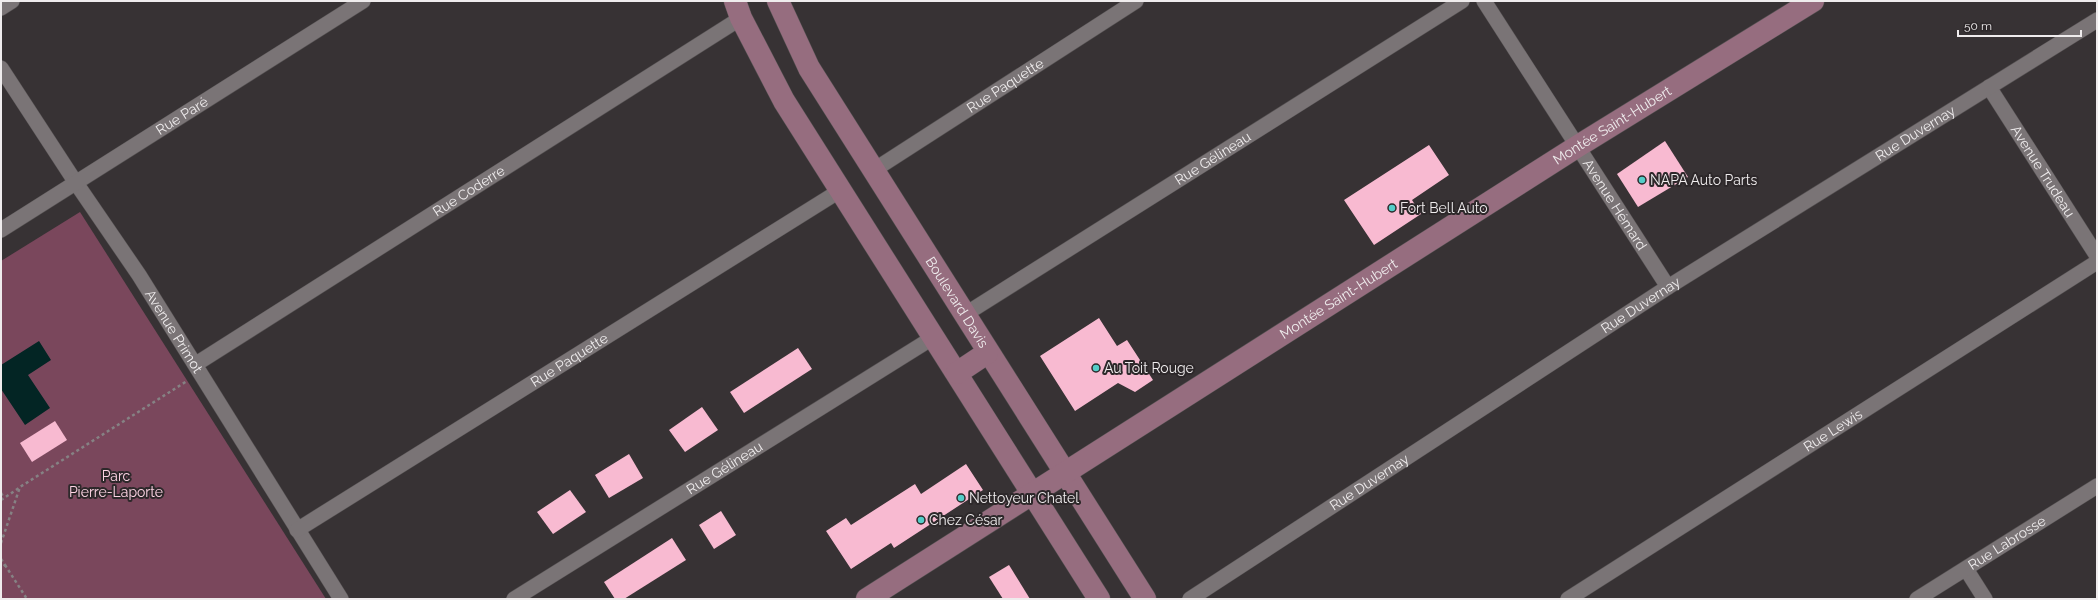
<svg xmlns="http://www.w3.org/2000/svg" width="2098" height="600" font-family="Raleway,sans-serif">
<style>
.green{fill:#7a475c}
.water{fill:#032524}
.building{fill:#f8bad1}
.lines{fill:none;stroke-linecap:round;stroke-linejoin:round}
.street-casing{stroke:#555152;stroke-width:16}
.secondary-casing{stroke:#555152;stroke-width:23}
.path{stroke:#868284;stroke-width:2.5;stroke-dasharray:3 3;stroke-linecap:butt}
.street{stroke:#7a7476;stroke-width:15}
.secondary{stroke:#966d7f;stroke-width:22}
.poi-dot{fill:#54cdc8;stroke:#2d282a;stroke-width:1.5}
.labels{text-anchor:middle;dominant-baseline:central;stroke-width:4;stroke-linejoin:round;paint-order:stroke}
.street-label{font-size:14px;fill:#efeced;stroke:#2d282a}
.poi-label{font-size:14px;fill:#efeced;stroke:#2d282a;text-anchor:start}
.park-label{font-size:14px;fill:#fed4e4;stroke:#2d282a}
</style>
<rect width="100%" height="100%" fill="#373234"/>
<path class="green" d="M 80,212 L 326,599 L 1,599 L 1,261 Z"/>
<path class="water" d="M 39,341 L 51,360 L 28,375 L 50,408 L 25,425 L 1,389 L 1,365 Z"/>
<g class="building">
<path d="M 1665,141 L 1688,177 L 1638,207 L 1617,174 Z"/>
<path d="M 1429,145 L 1449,175 L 1412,200 L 1421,214 L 1374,245 L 1344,200 Z"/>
<path d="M 1099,318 L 1117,346 L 1127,340 L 1153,380 L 1135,392 L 1118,383 L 1075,411 L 1040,356 Z"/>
<path d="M 798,348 L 812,369 L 744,413 L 730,392 Z"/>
<path d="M 702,407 L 718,430 L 685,452 L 669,430 Z"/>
<path d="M 55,421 L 67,440 L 32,462 L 20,443 Z"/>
<path d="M 629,454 L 643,478 L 609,498 L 595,475 Z"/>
<path d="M 966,464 L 983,490 L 894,548 L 891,543 L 851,569 L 826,531 L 846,518 L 851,525 L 915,484 L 921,494 Z"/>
<path d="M 570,490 L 586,512 L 553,534 L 537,512 Z"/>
<path d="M 721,511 L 736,535 L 714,549 L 699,525 Z"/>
<path d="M 672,538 L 686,560 L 624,599 L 615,599 L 604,582 Z"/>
<path d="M 1009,565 L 1030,599 L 1003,599 L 989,577 Z"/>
</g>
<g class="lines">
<g class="street-casing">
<g id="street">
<path id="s1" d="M 1484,1 L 1668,287"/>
<path d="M 1,8 L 12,1"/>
<path id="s2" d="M 1,68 L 76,183 L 139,275 L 341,599"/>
<path id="s3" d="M 1989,87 L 2097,256"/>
<path id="s4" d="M 874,170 L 1136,1"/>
<path id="s5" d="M 1,230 L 363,1"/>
<path id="s6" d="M 964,315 L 1462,1"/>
<path id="s7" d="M 196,364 L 741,18"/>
<path id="s8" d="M 297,530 L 841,190"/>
<path d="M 1966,569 L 1985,599"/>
<path id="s9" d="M 514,599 L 934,337"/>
<path id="s10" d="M 1190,599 L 1668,287 L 2097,20"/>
<path id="s11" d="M 1568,599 L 2097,262"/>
<path id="s12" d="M 1917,599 L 2097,486"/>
</g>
</g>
<g class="secondary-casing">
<g id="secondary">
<path d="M 735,1 L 741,18 L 784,101 L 1099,599"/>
<path id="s13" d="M 778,1 L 809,68 L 1145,599"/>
<path d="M 957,373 L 987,353"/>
<path id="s14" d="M 867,599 L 1578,146 L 1813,1"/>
</g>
</g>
<g class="path">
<path d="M 1,493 L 4,498"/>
<path d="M 1,500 L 19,488"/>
<path d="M 1,543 L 20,487 L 187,381"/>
<path d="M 1,559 L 5,565 L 1,568"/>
<path d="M 5,565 L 27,599"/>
</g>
<use href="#street" class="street"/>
<use href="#secondary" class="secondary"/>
</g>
<g class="poi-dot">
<circle cx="1642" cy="180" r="4"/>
<circle cx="1392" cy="208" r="4"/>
<circle cx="1096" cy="368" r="4"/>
<circle cx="961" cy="498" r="4"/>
<circle cx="921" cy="520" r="4"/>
</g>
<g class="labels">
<g class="street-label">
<text stroke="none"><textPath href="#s4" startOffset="156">Rue Paquette</textPath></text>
<text stroke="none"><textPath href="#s5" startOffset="214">Rue Paré</textPath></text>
<text stroke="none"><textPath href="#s14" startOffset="883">Montée Saint-Hubert</textPath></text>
<text stroke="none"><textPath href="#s10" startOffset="862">Rue Duvernay</textPath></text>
<text stroke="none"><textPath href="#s6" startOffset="294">Rue Gélineau</textPath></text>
<text stroke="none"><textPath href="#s3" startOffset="100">Avenue Trudeau</textPath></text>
<text stroke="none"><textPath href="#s7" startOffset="323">Rue Coderre</textPath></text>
<text stroke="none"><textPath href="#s1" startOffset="242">Avenue Hémard</textPath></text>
<text stroke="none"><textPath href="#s14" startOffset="559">Montée Saint-Hubert</textPath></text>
<text stroke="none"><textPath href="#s13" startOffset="351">Boulevard Davis</textPath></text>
<text stroke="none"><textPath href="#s10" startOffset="538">Rue Duvernay</textPath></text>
<text stroke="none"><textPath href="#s2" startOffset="315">Avenue Primot</textPath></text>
<text stroke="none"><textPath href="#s8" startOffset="321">Rue Paquette</textPath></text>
<text stroke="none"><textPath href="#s11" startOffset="314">Rue Lewis</textPath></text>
<text stroke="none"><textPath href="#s9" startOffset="248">Rue Gélineau</textPath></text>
<text stroke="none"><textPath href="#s10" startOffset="214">Rue Duvernay</textPath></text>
<text stroke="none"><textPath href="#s12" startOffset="106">Rue Labrosse</textPath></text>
</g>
<g class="poi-label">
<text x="1650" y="180">NAPA Auto Parts</text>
<text x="1400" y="208">Fort Bell Auto</text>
<text x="1104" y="368">Au Toit Rouge</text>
<text x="969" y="498">Nettoyeur Chatel</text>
<text x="929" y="520">Chez César</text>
</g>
<g class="park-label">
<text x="116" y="476">Parc<tspan x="116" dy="16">Pierre-Laporte</tspan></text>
</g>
</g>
<rect width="2098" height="600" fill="none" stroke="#efeced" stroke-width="4"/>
<path d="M1958 30v6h123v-6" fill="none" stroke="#efeced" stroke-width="2"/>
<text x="1964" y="30" font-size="12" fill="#efeced" stroke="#2d282a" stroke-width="3" paint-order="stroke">50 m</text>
</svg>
